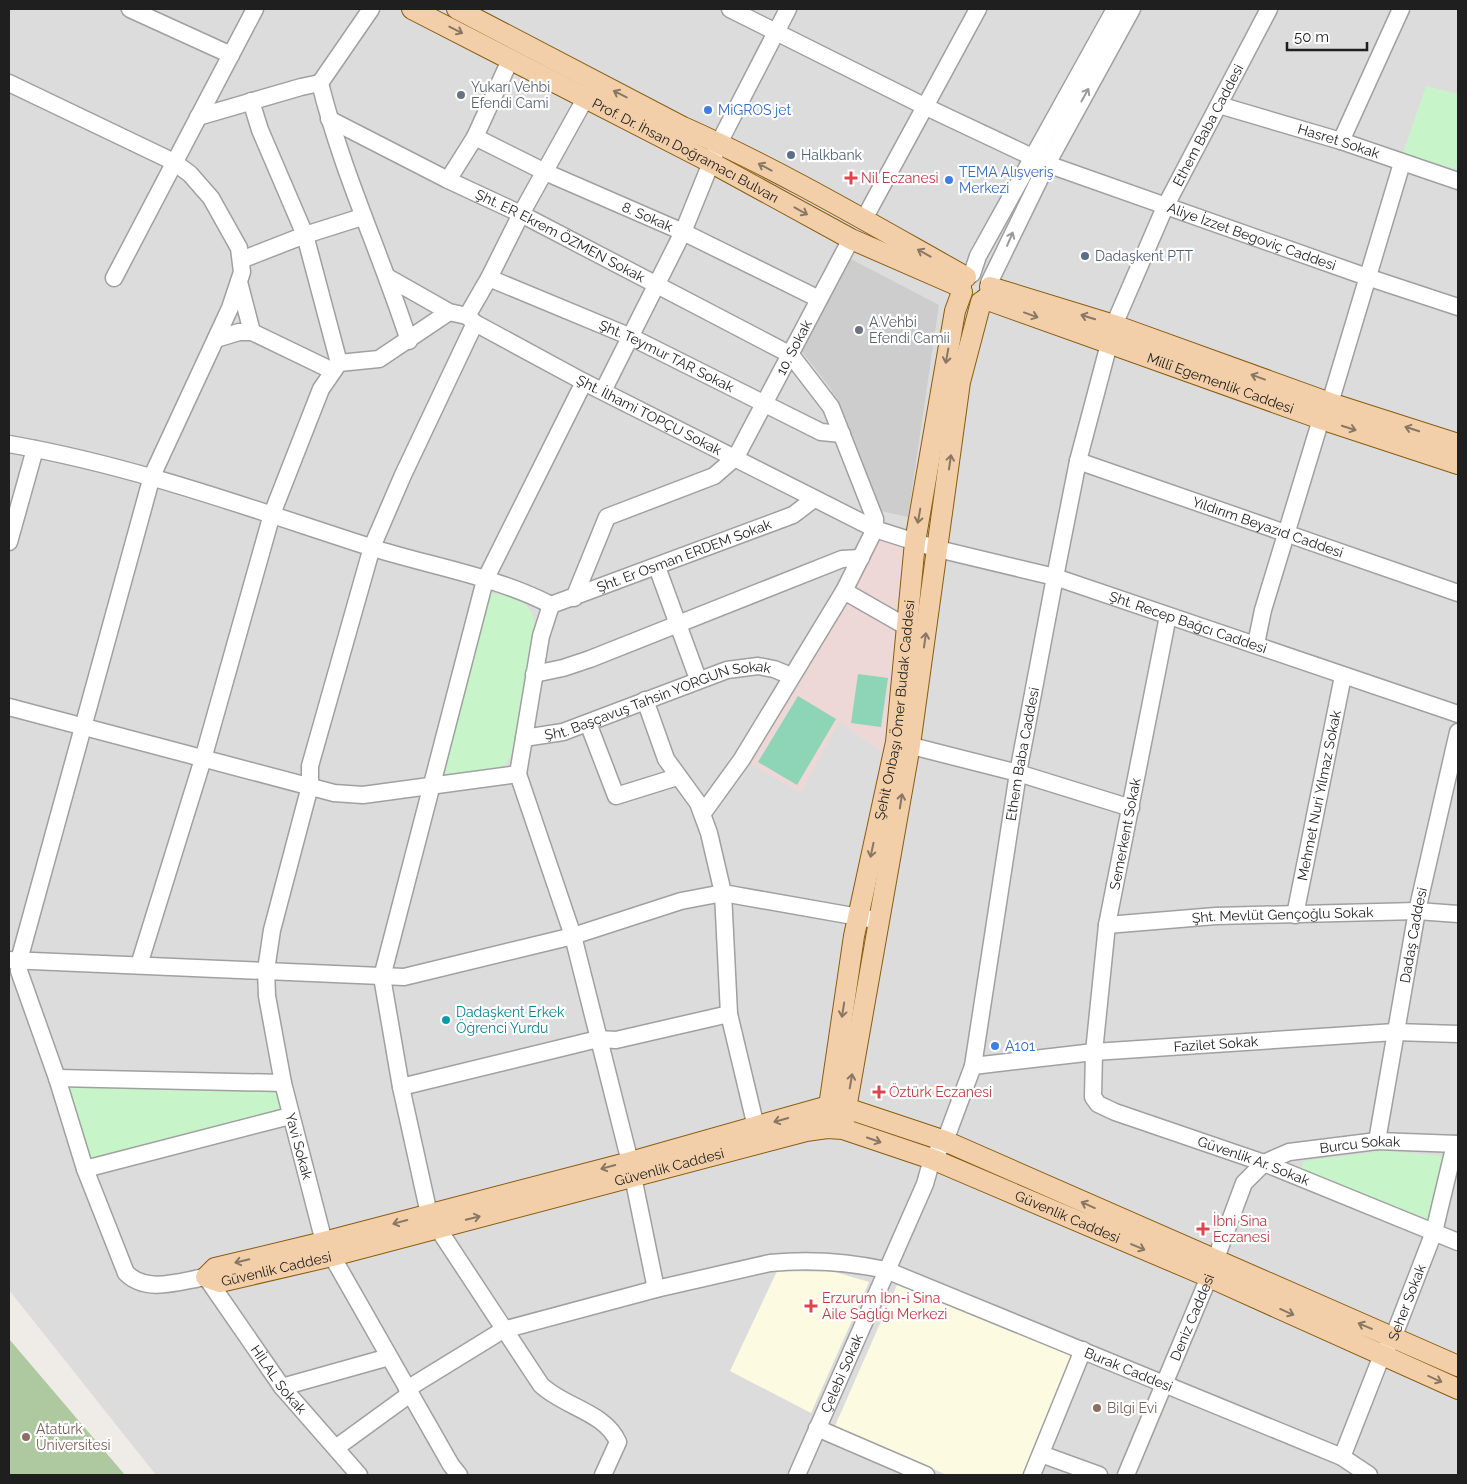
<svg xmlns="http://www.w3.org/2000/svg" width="1467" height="1484" font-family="Raleway,sans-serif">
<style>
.residential{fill:#dddcdc}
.commercial{fill:#edd7d7}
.education{fill:#fcfbe2}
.religious{fill:#cdcdcd}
.forest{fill:#aec9a0}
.park{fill:#c8f4ca}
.pitch{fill:#8dd5b6}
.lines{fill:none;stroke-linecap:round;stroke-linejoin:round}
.minor-casing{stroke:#a0a0a0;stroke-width:19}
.major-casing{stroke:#895c10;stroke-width:22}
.minor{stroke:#fff;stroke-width:16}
.major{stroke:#f2cfa8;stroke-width:20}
.oneway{stroke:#887764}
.oneway2{stroke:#9a9a9a}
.worship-dot{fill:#6b7280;stroke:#fff;stroke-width:2}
.shop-dot{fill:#3f7fe0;stroke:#fff;stroke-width:2}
.service-dot{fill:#5c6f8a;stroke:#fff;stroke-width:2}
.health-dot{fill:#e0444e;stroke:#fff;stroke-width:2}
.culture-dot{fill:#0f9aa8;stroke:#fff;stroke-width:2}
.education-dot{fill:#8d6e63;stroke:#fff;stroke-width:2}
.labels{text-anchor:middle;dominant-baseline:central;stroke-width:4.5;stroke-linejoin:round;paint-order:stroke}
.worship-label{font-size:14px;fill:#5b616d;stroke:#fff;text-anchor:start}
.shop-label{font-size:14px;fill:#366cbe;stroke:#fff;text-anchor:start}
.street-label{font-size:14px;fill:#1f1f1f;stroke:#fff}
.service-label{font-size:14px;fill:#4e5e75;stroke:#fff;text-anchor:start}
.health-label{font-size:14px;fill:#be3a42;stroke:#fff;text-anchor:start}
.culture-label{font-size:14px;fill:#0d838f;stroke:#fff;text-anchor:start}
.education-label{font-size:14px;fill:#785e54;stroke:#fff;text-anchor:start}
</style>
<rect width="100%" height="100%" fill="#efebe6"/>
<path class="residential" d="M 9,9 L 1458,9 L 1458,1475 L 156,1475 L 9,1290 Z"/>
<path class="commercial" d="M 875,529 L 915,542 L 892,759 L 839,722 L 801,793 L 742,759 Z"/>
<g class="education">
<path d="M 777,1271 L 835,1272 L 869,1282 L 811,1413 L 730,1371 Z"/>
<path d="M 897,1285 L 1075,1357 L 1027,1475 L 947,1475 L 835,1426 Z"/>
</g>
<path class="religious" d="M 847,257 L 939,305 L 908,517 L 876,510 L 831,389 L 800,349 Z"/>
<path class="forest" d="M 9,1339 L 125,1475 L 9,1475 Z"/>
<g class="park">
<path d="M 1426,86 L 1458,94 L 1458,170 L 1403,153 Z"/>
<path d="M 490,593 L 522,599 L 532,613 L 536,630 L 512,754 L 506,764 L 500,767 L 441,778 Z"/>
<path d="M 57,1078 L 283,1083 L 290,1116 L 85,1169 Z"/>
<path d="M 1384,1151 L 1443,1156 L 1427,1222 L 1301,1169 L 1304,1161 Z"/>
</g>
<g class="pitch">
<path d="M 858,674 L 888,678 L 881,727 L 851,723 Z"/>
<path d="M 798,696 L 836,719 L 797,785 L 758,762 Z"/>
</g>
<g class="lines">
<g class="minor-casing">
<g id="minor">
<path d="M 130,9 L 231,55"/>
<path d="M 371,9 L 320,83 C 342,172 381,254 409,341"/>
<path id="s1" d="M 730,9 L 924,106 L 1047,164 L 1367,277 L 1458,307"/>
<path id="s2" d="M 9,83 L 174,162 L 190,174 L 211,198 L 239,248 L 242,272 L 230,308 L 152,476 L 21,953 L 19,971 L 57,1078 L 85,1169 L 126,1273 C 147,1294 180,1281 206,1277 L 282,1387 L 359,1475"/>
<path d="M 251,101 L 260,130 L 305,235 L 339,363"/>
<path id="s3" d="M 1219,105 L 1341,141 L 1458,181"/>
<path d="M 198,117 L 301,87 L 320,83"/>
<path id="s4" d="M 329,119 L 448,180 L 521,214 L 791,355 L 831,407 L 875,519 L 875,529 L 844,591 L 742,759 L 703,813"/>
<path id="s5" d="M 475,137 L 545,172 L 683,232 L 819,299"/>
<path d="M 1341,141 L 1401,9"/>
<path d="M 448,180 L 475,137 L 511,58"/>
<path d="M 864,219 L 978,9"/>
<path d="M 241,260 L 305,235 L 362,217"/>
<path d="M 972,274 L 978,256 L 1115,9"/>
<path d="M 114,278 L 255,9"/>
<path id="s6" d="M 389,278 L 449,312 L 467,316 L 475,323 L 584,382 L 875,529 L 938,549 L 1055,577 L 1458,714"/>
<path id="s7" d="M 489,278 L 631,337 L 821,432 L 842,434"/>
<path d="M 989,283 L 1047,164 L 1132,9"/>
<path d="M 467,316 L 489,278 L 521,214 L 585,99"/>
<path id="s8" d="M 1114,325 L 1165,207 L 1269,9"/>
<path d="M 252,332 L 333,371"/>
<path d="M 216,339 L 239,332 L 252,332 L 239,282"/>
<path d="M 603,391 L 683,232 L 719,143 L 788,9"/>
<path d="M 1330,403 L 1402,163"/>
<path d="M 9,444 C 135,466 249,508 370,547 C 429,566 495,576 551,605"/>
<path id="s9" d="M 1078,461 L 1458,593"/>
<path d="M 9,542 L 35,449"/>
<path d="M 657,567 L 698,679"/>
<path d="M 844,591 L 907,627"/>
<path id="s10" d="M 574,598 L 607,517 L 714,476 L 736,457 L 851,239"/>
<path id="s11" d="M 551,605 L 541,636 L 518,774 L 573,936 L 630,1162 L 656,1289 L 770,1263 C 808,1259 849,1262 886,1270 L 1342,1457 L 1369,1475"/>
<path id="s12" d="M 551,605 L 793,515 L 814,499"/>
<path id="s13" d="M 1168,616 L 1107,925 L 1094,1052 L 1093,1097 L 1098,1104 L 1115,1112 L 1264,1163 L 1458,1242"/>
<path d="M 1256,644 L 1263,610 L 1321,419"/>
<path d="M 534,674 L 563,668 L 590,659 L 842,559 L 861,558"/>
<path d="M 645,700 L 666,759 L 698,803 L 709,833 L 723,893 L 729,1014 L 756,1127"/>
<path d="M 9,707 L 334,793 L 363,795 L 518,774"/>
<path d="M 588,723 L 616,796 L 677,777"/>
<path id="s14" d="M 524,738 L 563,732 L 727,670 L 758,666 L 774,669 L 791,676"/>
<path d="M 900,743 L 1018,773 L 1131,808"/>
<path id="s15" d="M 1295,915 L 1343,676"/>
<path id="s16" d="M 1107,925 L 1216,916 L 1417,911 L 1458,914"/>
<path d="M 9,960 L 404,977 L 573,936 L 681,901 L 723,893 L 870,919"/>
<path d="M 139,965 L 203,759 L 272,514 L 321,389 L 339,363 L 379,359 L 449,312"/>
<path id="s17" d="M 973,1066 L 1094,1052 L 1395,1032 L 1458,1034"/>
<path d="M 57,1078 L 283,1083"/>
<path d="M 401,1087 L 598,1039 L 616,1040 L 729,1014"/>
<path id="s18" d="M 1377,1141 L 1417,911 L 1458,732"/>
<path d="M 85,1169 L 290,1116"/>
<path d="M 429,1214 L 401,1087 L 382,977 L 485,580 L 584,382"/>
<path d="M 437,1227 L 541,1385 C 564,1407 605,1412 618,1442 L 603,1475"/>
<path d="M 282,1387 L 389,1357"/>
<path d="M 407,1389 L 503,1330 L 656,1289"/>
<path d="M 817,1428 L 926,1475"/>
<path d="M 337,1447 L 410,1394"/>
<path d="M 1041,1454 L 1099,1475"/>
<path id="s19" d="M 1342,1457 L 1382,1355 L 1393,1338 L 1434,1232 L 1455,1144"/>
<path d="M 459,1475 L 451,1465 L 324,1242 L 283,1083 L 267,996 L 266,970 L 272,930 L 310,786 L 310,766 L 372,547 L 403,475 L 475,323"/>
<path id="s20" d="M 797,1475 L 925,1184 L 932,1159 L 945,1141 L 973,1066 L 1018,773 L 1055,577 L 1078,461 L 1109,344"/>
<path d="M 1032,1475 L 1083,1350"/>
<path id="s21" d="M 1126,1475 L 1209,1277 L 1244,1183 L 1264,1163 L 1289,1152 L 1377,1141 L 1458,1144"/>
</g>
</g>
<g class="major-casing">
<g id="major">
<path id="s22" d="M 412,9 L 712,163 L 851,239 L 961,287"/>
<path d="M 457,9 L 683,127 C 780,170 873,225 966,277"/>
<path d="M 990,287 L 1114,325 L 1330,403 L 1458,444"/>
<path id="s23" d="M 985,299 L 1321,419 L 1458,464"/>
<path id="s24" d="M 827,1120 L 854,936 L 896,742 L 915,542 L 955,311 L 962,292"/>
<path d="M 844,1120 L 910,745 L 960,382 L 981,302"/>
<path id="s25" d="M 1458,1366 L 945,1141 L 846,1108 L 828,1106 L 630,1162 L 324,1242 L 215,1268 L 206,1277 L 220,1282 L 332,1256 L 806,1131 L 827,1128 L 843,1129 L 932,1159 L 1209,1277 L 1458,1389"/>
</g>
</g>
<use href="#minor" class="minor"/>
<use href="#major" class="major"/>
</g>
<defs><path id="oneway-shaft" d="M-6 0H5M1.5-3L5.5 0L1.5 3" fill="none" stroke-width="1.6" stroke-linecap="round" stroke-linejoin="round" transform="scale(1.25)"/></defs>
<g class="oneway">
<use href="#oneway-shaft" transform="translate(456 30) rotate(27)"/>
<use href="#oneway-shaft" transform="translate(620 94) rotate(-153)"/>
<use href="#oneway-shaft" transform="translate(765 167) rotate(-152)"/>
<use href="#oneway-shaft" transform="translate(801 211) rotate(29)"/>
<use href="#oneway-shaft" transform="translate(924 253) rotate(-151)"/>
<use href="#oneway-shaft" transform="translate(1031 315) rotate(20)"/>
<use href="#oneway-shaft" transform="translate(1088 317) rotate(-163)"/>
<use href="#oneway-shaft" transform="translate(947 356) rotate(100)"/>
<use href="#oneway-shaft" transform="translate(1258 377) rotate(-160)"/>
<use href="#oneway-shaft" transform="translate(1349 428) rotate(18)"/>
<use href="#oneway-shaft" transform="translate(1412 429) rotate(-162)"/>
<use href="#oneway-shaft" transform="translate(950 462) rotate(-82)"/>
<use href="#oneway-shaft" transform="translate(919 516) rotate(100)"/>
<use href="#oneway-shaft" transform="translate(925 640) rotate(-82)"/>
<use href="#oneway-shaft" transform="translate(901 801) rotate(-81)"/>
<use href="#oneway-shaft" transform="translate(872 850) rotate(102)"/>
<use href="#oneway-shaft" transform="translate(843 1010) rotate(99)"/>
<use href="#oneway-shaft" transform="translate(851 1081) rotate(-80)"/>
<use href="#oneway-shaft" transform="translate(781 1120) rotate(164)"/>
<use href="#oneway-shaft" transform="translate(874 1140) rotate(19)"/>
<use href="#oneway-shaft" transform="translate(608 1167) rotate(165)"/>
<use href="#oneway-shaft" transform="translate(1088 1205) rotate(-156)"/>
<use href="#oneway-shaft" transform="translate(473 1218) rotate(-14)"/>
<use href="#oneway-shaft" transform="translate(400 1222) rotate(165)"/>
<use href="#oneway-shaft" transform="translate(1138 1247) rotate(23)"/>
<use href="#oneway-shaft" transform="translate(242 1261) rotate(166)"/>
<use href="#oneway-shaft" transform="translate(1287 1312) rotate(24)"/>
<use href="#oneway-shaft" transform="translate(1365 1326) rotate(-157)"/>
<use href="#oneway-shaft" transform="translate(1435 1379) rotate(24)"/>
</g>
<g class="oneway2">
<use href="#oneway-shaft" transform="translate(1085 95) rotate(-61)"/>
<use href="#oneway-shaft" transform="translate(1010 239) rotate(-67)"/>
</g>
<g class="worship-dot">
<circle cx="461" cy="95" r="5"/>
<circle cx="859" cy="330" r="5"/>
</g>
<g class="shop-dot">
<circle cx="708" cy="110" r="5"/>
<circle cx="949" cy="180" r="5"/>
<circle cx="995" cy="1046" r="5"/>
</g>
<g class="service-dot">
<circle cx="791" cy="155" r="5"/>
<circle cx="1085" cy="256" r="5"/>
</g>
<g class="health-dot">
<path d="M848.5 170.5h5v5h5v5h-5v5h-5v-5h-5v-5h5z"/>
<path d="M876.5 1084.5h5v5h5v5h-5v5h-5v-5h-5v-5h5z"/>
<path d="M1200.5 1221.5h5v5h5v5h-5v5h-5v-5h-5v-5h5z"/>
<path d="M808.5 1298.5h5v5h5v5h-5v5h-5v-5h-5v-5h5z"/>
</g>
<circle class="culture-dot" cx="446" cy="1020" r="5"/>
<g class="education-dot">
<circle cx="1097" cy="1408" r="5"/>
<circle cx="26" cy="1437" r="5"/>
</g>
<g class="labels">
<g class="worship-label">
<text x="471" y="87">Yukarı Vehbi<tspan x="471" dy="16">Efendi Cami</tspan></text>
<text x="869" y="322">A.Vehbi<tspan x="869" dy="16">Efendi Camii</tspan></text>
</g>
<g class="shop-label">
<text x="718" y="110">MiGROS jet</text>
<text x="959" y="172">TEMA Alışveriş<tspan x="959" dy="16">Merkezi</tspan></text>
<text x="1005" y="1046">A101</text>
</g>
<g class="street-label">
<text stroke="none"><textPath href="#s8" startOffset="221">Ethem Baba Caddesi</textPath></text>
<text stroke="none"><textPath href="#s3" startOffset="125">Hasret Sokak</textPath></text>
<text stroke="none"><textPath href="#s22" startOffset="308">Prof. Dr. İhsan Doğramacı Bulvarı</textPath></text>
<text stroke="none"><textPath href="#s5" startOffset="190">8. Sokak</textPath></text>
<text stroke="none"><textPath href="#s4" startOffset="259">Şht. ER Ekrem ÖZMEN Sokak</textPath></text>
<text stroke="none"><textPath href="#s1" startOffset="570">Aliye İzzet Begoviç Caddesi</textPath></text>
<text stroke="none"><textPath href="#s10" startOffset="355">10. Sokak</textPath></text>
<text stroke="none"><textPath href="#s7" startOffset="194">Şht. Teymur TAR Sokak</textPath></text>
<text stroke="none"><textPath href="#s23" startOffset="250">Millî Egemenlik Caddesi</textPath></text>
<text stroke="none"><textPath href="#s6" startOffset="295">Şht. İlhami TOPÇU Sokak</textPath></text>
<text stroke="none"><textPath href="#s9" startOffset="201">Yıldırım Beyazıd Caddesi</textPath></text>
<text stroke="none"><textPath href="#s12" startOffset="142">Şht. Er Osman ERDEM Sokak</textPath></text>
<text stroke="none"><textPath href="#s6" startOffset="875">Şht. Recep Bağcı Caddesi</textPath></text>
<text stroke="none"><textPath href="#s14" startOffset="140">Şht. Başçavuş Tahsin YORGUN Sokak</textPath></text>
<text stroke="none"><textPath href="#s24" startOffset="416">Şehit Onbaşı Ömer Budak Caddesi</textPath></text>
<text stroke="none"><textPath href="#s20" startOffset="762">Ethem Baba Caddesi</textPath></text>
<text stroke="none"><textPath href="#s15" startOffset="122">Mehmet Nuri Yılmaz Sokak</textPath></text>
<text transform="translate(1125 834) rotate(-79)">Semerkent Sokak</text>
<text stroke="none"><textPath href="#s16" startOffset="176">Şht. Mevlüt Gençoğlu Sokak</textPath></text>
<text stroke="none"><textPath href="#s18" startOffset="209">Dadaş Caddesi</textPath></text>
<text stroke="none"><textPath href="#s17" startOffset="244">Fazilet Sokak</textPath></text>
<text stroke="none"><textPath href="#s21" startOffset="442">Burcu Sokak</textPath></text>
<text transform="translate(299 1146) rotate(75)">Yavi Sokak</text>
<text stroke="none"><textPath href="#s13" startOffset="662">Güvenlik Ar. Sokak</textPath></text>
<text stroke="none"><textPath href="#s25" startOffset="1808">Güvenlik Caddesi</textPath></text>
<text stroke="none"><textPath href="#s25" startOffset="2228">Güvenlik Caddesi</textPath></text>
<text stroke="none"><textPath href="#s25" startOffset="1402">Güvenlik Caddesi</textPath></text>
<text stroke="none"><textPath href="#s19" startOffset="168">Seher Sokak</textPath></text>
<text stroke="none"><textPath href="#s21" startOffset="171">Deniz Caddesi</textPath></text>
<text stroke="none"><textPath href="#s11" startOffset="1202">Burak Caddesi</textPath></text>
<text stroke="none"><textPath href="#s20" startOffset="111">Çelebi Sokak</textPath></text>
<text stroke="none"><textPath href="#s2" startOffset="1582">HİLAL Sokak</textPath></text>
</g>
<g class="service-label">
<text x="801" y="155">Halkbank</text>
<text x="1095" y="256">Dadaşkent PTT</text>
</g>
<g class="health-label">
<text x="861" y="178">Nil Eczanesi</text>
<text x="889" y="1092">Öztürk Eczanesi</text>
<text x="1213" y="1221">İbni Sina<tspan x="1213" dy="16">Eczanesi</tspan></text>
<text x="822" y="1298">Erzurum İbn-i Sina<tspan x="822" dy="16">Aile Sağlığı Merkezi</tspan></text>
</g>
<g class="culture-label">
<text x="456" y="1012">Dadaşkent Erkek<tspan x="456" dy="16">Öğrenci Yurdu</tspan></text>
</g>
<g class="education-label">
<text x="1107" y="1408">Bilgi Evi</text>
<text x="36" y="1429">Atatürk<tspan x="36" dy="16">Üniversitesi</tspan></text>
</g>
</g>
<rect width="1467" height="1484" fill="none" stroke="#1f1f1f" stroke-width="20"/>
<path d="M1287 42v8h80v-8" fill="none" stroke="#1f1f1f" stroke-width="2.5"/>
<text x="1294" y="42" font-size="15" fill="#1f1f1f" stroke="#ffffff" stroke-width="4" paint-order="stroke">50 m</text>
</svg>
